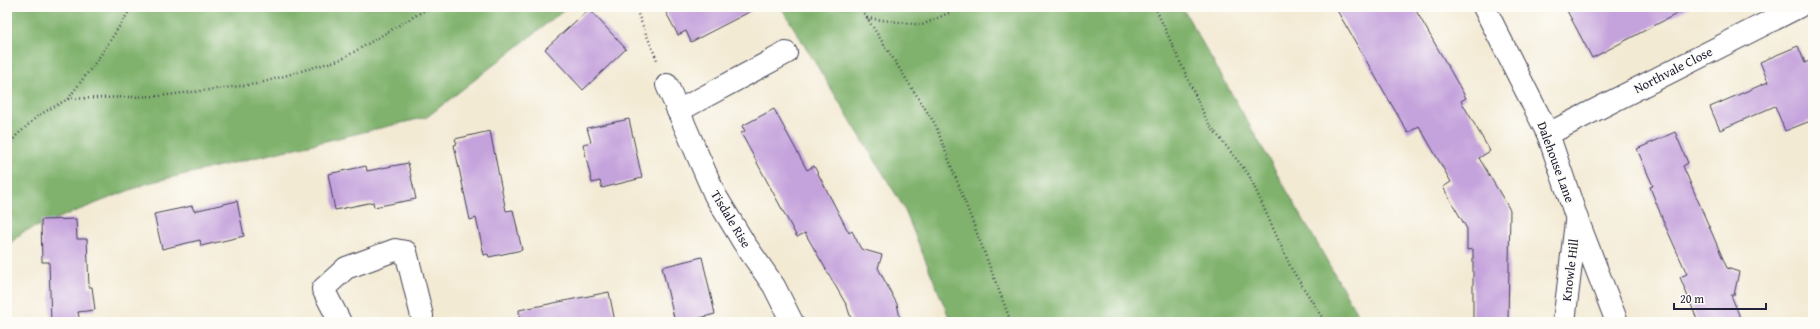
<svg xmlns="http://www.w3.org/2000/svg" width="1820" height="329" font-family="'Gentium Book Plus',serif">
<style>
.forest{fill:#80b26d;stroke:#516a54}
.building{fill:#c4a2dc}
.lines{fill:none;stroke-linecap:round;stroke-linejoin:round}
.minor-casing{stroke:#414052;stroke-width:24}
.path{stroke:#414052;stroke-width:2.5;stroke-dasharray:1 3;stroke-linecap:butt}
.minor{stroke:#fff;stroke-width:22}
.labels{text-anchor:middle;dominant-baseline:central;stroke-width:3;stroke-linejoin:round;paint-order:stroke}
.street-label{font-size:13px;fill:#22223b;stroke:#fdfcf7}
</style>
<rect width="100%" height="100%" fill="#fdfcf7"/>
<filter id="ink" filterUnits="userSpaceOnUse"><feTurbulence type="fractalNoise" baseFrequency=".025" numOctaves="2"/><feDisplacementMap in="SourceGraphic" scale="8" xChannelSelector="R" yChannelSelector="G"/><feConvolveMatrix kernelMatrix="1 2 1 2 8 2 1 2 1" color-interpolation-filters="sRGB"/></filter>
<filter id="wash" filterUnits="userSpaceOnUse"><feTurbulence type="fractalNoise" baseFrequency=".012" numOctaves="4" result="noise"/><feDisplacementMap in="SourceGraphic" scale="16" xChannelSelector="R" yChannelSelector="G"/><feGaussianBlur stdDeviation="0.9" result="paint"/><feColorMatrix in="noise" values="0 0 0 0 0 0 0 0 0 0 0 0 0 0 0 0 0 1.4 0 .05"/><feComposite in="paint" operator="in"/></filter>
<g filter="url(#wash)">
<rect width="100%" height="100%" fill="#f3ead4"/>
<g class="forest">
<path d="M 7,7 L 568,7 L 427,117 L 148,183 L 23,232 L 7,246 Z"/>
<path d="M 781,7 L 1182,7 L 1362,322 L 951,322 L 903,206 Z"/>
</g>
<g id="blocks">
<g class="building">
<path d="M 663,7 L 759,7 L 691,42 L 686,31 L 678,35 Z"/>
<path d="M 1335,7 L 1414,7 L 1466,98 L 1461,101 L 1490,151 L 1479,158 L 1510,210 L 1508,322 L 1473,322 L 1473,249 L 1467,250 L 1467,229 L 1443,187 L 1451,182 L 1419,126 L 1408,133 Z"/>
<path d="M 1565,7 L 1690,7 L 1592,58 Z"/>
<path d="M 589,9 L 626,49 L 583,90 L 545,49 Z"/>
<path d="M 1798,46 L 1805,63 L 1813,59 L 1813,120 L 1785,131 L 1775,106 L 1720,130 L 1710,107 L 1768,82 L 1760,62 Z"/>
<path d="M 774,109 L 807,170 L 814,166 L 849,233 L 852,231 L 861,249 L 882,255 L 878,268 L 897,304 L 901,322 L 852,322 L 847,306 L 805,233 L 797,237 L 741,133 L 745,131 L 742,126 Z"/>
<path d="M 629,119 L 642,178 L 602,188 L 600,181 L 592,183 L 583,144 L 591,142 L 587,128 Z"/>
<path d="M 490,131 L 506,211 L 513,210 L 522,250 L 489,257 L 488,254 L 484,255 L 476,218 L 470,220 L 454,145 L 457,144 L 455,139 Z"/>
<path d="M 1675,132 L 1688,163 L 1683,166 L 1727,268 L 1739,272 L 1734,295 L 1731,295 L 1742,322 L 1698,322 L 1680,277 L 1687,274 L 1664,223 L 1650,187 L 1653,186 L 1637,149 Z"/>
<path d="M 408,163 L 416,199 L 374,207 L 373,202 L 335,210 L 328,174 L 366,166 L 367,171 Z"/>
<path d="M 237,201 L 244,236 L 201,246 L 200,240 L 162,249 L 154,214 L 192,206 L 194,211 Z"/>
<path d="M 76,219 L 77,239 L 87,239 L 89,287 L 92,287 L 95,310 L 78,312 L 80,322 L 51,322 L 49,262 L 42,262 L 41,220 Z"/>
<path d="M 702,257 L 715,314 L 685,322 L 675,322 L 662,267 Z"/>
<path d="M 609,292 L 615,322 L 520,322 L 519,310 Z"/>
</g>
</g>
</g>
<g filter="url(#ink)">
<use href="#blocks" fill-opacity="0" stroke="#414052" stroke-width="1"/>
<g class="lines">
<g class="minor-casing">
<g id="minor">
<path d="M 1484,7 L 1548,134 L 1577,219 L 1617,322"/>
<path d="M 667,85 L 715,195 L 744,243 L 774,286 L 792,322"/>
<path d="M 678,111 L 786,53"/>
<path d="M 1548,134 L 1798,7"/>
<path d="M 340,322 L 323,289 L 346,268 L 395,250 L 406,252 L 422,316"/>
<path d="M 1564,322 L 1576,222"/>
</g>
</g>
<g class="path">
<path d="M 635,7 L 657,60"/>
<path d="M 860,7 L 935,124 L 1011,322"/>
<path d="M 1155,7 L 1208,123 L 1249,175 L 1291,268 L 1325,322"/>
<path d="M 7,8 L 8,7"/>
<path d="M 867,18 L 922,25 L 962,7"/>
<path d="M 68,99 L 159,96 L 257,84 L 342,59 L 430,7"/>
<path d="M 7,149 L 16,136 L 39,115 L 68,99 L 98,59 L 132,7"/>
</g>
<use href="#minor" class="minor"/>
</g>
</g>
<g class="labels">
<g class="street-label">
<text transform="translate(1673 70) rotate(-27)">Northvale Close</text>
<text transform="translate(1556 162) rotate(70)">Dalehouse Lane</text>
<text transform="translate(731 219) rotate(59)">Tisdale Rise</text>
<text transform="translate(1570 270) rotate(-83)">Knowle Hill</text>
</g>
</g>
<rect width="1820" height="329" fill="none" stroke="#fdfcf7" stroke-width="24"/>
<path d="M1674 303v6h92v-6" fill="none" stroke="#22223b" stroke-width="2"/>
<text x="1680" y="303" font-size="12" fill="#22223b" stroke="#fdfcf7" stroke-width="3" paint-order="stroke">20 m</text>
</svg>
